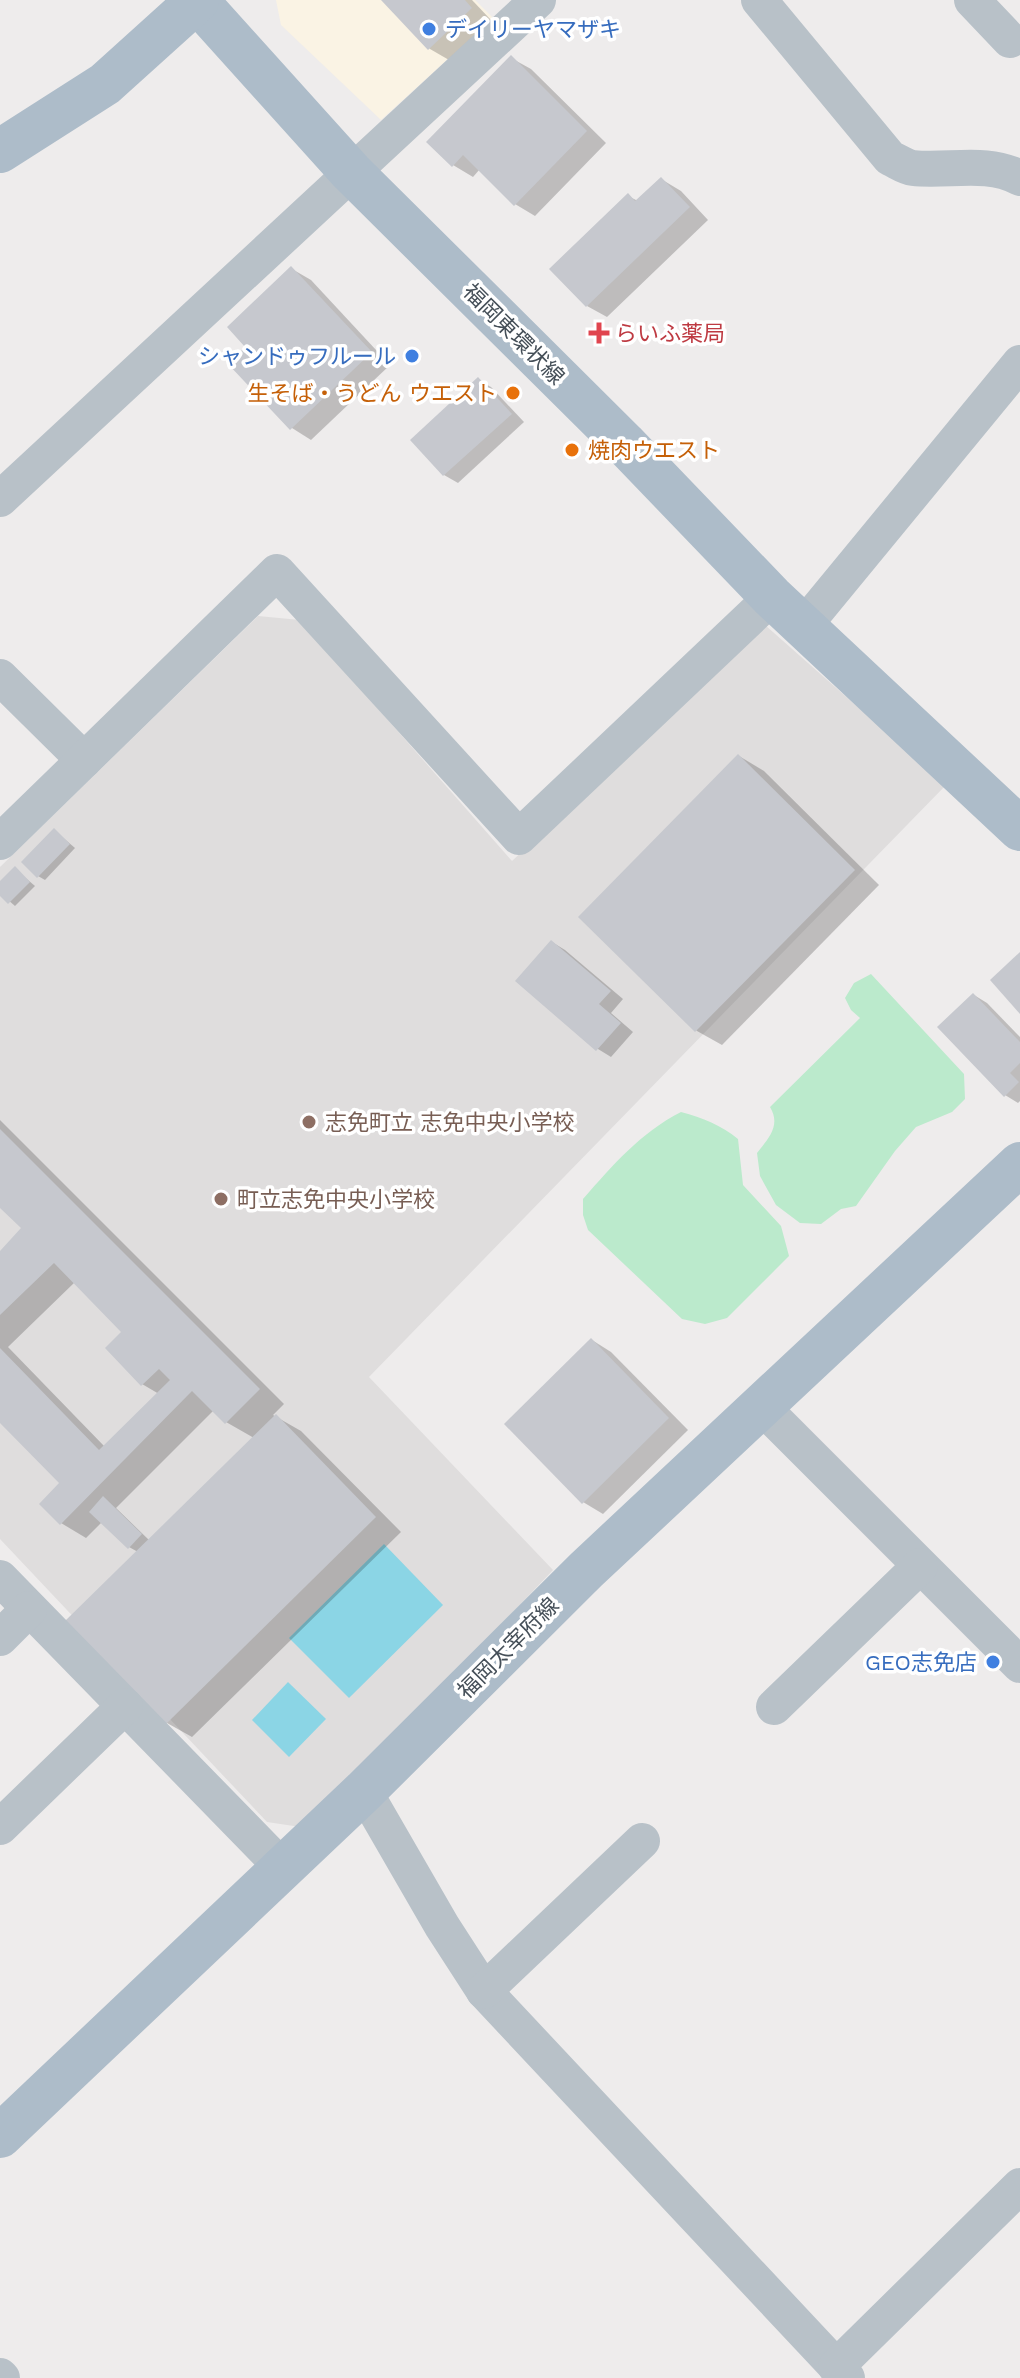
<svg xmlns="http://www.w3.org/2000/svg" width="1020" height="2378" font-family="'Work Sans','Noto Sans JP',sans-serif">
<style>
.commercial{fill:#faf3e4}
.education{fill:#dfdddd}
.green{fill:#bbeacc}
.water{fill:#8bd5e5}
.shadow{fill:#0003;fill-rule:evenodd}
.building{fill:#c6c8ce}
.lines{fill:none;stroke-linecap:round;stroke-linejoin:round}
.minor{stroke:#b8c1c8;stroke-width:36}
.major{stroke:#adbcc9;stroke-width:44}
.shop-dot{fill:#3f7fe0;stroke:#fff;stroke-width:3}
.health-dot{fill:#e0444e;stroke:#fff;stroke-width:3}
.food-dot{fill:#e8710a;stroke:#fff;stroke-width:3}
.education-dot{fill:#8d6e63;stroke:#fff;stroke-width:3}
.labels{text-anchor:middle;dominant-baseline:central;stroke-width:7;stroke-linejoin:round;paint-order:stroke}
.shop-label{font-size:22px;fill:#366cbe;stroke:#fff;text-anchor:end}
.health-label{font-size:22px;fill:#be3a42;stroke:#fff;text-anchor:start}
.street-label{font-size:22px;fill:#454f58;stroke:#fff}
.food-label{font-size:22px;fill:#c56008;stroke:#fff;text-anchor:end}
.education-label{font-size:22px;fill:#785e54;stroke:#fff;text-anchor:start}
</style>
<rect width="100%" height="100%" fill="#eeecec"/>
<path class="commercial" d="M 276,0 L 475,0 L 493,18 L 381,120 L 281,25 Z"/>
<path class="education" d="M 258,616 L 300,620 L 512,861 L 765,625 L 946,785 L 369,1377 L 553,1570 L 307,1828 L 267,1822 L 0,1539 L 0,867 Z"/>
<g class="green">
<path d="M 871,974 L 964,1074 L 965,1099 L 952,1112 L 916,1127 L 895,1151 L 856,1206 L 841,1209 L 821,1224 L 800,1223 L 776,1205 L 760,1176 L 757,1153 C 769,1138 781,1125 770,1107 L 860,1018 L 851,1010 L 845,998 L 854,983 Z"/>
<path d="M 681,1112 C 703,1118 721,1125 738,1139 L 743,1185 L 781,1226 L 789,1256 L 727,1318 L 705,1324 L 682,1319 L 588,1230 L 583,1215 L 583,1199 C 613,1165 640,1133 681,1112 Z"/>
</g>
<g class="water">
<path d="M 384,1544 L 443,1605 L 349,1698 L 289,1638 Z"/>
<path d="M 288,1682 L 326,1719 L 289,1757 L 252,1720 Z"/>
</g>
<g class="shadow">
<path d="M 384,0 L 472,0 L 491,20 L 449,60 L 430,49 Z"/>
<path d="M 511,58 L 531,69 L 606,143 L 535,216 L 515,204 L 480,169 L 473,177 L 453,165 Z"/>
<path d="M 661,179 L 681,191 L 708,220 L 607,317 L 587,306 L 628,196 L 638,201 Z"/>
<path d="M 292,269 L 311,280 L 390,365 L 311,440 L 292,428 L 248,348 Z"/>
<path d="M 478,380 L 491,387 L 524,422 L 458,483 L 444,475 L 413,440 Z"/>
<path d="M 739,756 L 764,771 L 879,885 L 722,1045 L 697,1031 L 581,917 Z"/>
<path d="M 54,830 L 75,848 L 45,880 L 38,876 Z"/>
<path d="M 15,869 L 35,886 L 15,906 L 0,893 L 0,884 Z"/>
<path d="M 552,942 L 565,950 L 623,999 L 611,1013 L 633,1032 L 611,1057 L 598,1049 L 518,981 Z"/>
<path d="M 974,995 L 987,1003 L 1020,1037 L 1020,1101 L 1018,1103 L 1005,1095 Z"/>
<path d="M 0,1120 L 284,1404 L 273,1415 L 301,1431 L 401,1532 L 192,1737 L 167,1723 L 138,1552 L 129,1547 L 102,1522 L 86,1538 L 61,1523 L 62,1483 L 0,1420 L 0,1254 L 24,1228 L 0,1205 ZM 75,1282 L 124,1332 L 142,1384 L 159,1394 L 105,1447 L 8,1347 ZM 214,1410 L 226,1422 L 254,1438 L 150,1541 L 116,1508 Z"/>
<path d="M 592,1340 L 611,1352 L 688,1430 L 603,1514 L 583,1502 Z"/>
</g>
<g class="building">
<path d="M 381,0 L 465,0 L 472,8 L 428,50 Z"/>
<path d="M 511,55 L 587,131 L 514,206 L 463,155 L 452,167 L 426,142 Z"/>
<path d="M 661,177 L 690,207 L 586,307 L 549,269 L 628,193 L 635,201 Z"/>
<path d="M 291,266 L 372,352 L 290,430 L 228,364 L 245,347 L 227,327 Z"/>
<path d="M 478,377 L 512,414 L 443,476 L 410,440 Z"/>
<path d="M 738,754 L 855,870 L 695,1032 L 578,917 Z"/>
<path d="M 54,828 L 70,844 L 37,878 L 21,862 Z"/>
<path d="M 15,866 L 30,882 L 8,904 L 0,896 L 0,881 Z"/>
<path d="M 551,940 L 611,991 L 599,1004 L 621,1023 L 596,1051 L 515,981 Z"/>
<path d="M 1020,952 L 1020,1014 L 990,980 Z"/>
<path d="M 973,993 L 1020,1042 L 1020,1063 L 1010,1073 L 1019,1082 L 1004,1097 L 937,1027 Z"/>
<path d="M 0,1129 L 260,1389 L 225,1424 L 192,1391 L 60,1525 L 39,1504 L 59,1483 L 0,1423 L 0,1348 L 99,1450 L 170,1380 L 159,1369 L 141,1386 L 105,1348 L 121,1332 L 54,1263 L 0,1315 L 0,1251 L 21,1228 L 0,1208 Z"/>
<path d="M 591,1338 L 669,1418 L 582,1504 L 504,1424 Z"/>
<path d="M 276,1414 L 376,1517 L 166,1724 L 65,1621 Z"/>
<path d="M 103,1496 L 142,1534 L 128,1549 L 89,1512 Z"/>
</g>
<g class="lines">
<g class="minor">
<path d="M 759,0 L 890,158 C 897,161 905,167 913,168 C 948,172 987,160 1020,178"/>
<path d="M 972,0 L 1010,40"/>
<path d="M 0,499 L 538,0"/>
<path d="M 802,628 L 1020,363"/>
<path d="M 0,677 L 84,760"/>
<path d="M 0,842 L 277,572 L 519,837 L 772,597"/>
<path d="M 761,1406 L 1020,1665"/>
<path d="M 0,1578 L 282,1867"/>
<path d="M 0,1638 L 29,1609"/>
<path d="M 774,1707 L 920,1566"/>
<path d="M 364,1791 L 442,1926 L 484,1991 L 847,2378"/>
<path d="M 0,1827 L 125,1706"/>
<path d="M 484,1991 L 642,1841"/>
<path d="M 836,2367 L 1020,2186"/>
<path d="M 0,2376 L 2,2378"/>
</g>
<g class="major">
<path d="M 196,0 L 351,172 L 624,443 L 772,597 L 1020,829"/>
<path d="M 0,151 L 105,84 L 197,1"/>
<path d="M 0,2136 L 364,1791 L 586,1570 L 1020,1164"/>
</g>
</g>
<g class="shop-dot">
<circle cx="429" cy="29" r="8"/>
<circle cx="412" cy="356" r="8"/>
<circle cx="993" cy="1662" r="8"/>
</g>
<path class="health-dot" d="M595 321h8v8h8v8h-8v8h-8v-8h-8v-8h8z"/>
<g class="food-dot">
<circle cx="513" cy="393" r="8"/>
<circle cx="572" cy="450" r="8"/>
</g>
<g class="education-dot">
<circle cx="309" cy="1122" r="8"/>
<circle cx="221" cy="1199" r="8"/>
</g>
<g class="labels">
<g class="shop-label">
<text x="445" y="29" text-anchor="start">デイリーヤマザキ</text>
<text x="396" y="356">シャンドゥフルール</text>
<text x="977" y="1662">GEO志免店</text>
</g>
<g class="health-label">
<text x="615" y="333">らいふ薬局</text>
</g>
<g class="street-label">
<text transform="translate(514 334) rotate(45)">福岡東環状線</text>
<text transform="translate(508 1648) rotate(-45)">福岡太宰府線</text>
</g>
<g class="food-label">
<text x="497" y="393">生そば・うどん ウエスト</text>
<text x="588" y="450" text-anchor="start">焼肉ウエスト</text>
</g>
<g class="education-label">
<text x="325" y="1122">志免町立 志免中央小学校</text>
<text x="237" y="1199">町立志免中央小学校</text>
</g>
</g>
</svg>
